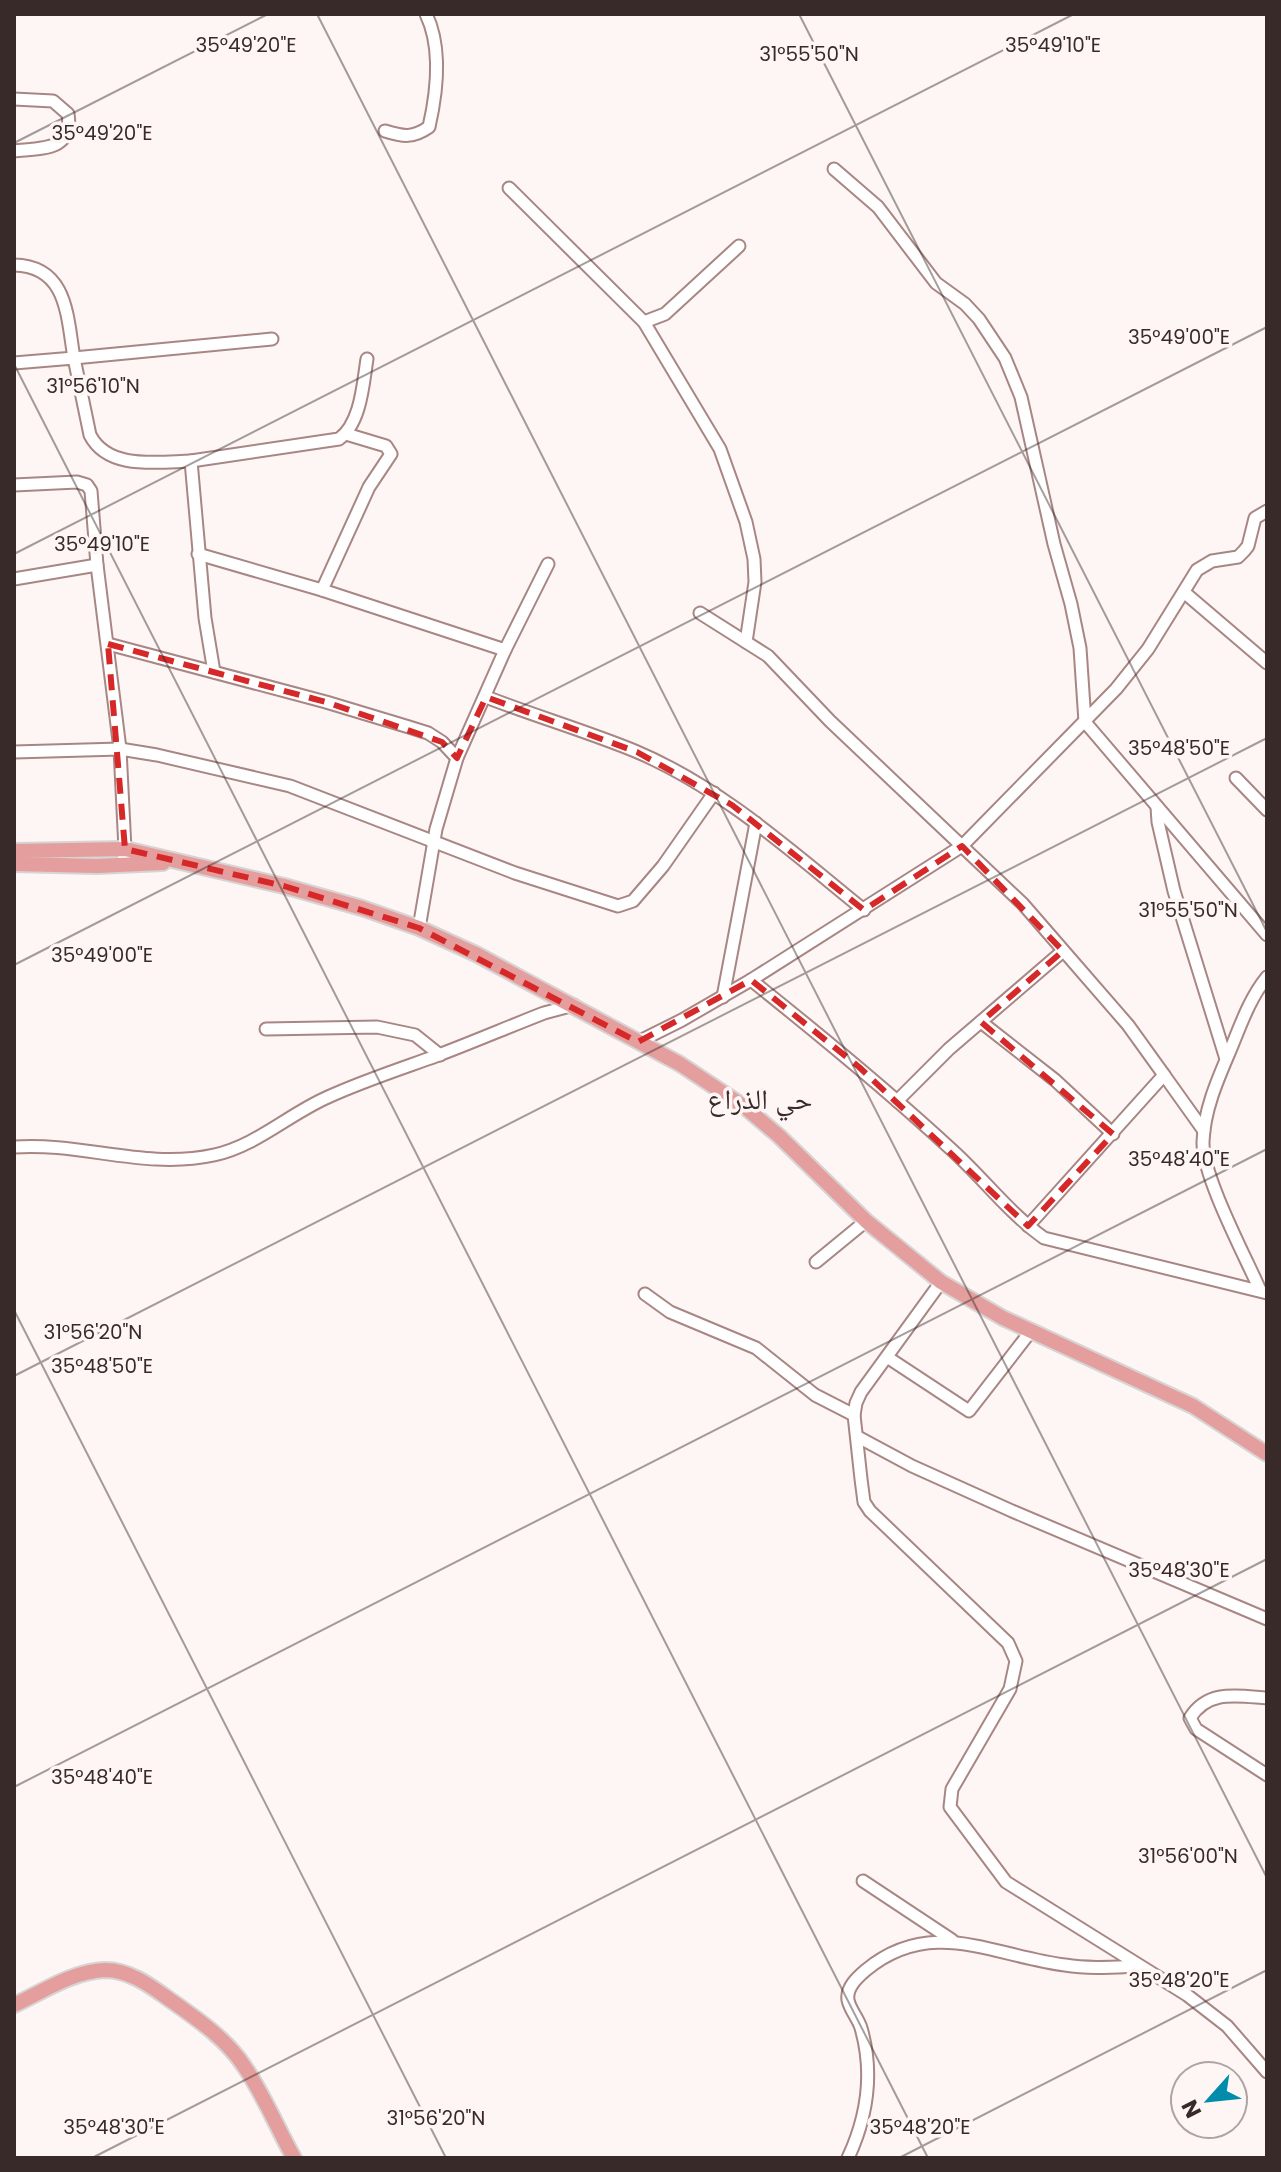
<svg xmlns="http://www.w3.org/2000/svg" width="1281" height="2172" font-family="Poppins,'Noto Naskh Arabic',sans-serif">
<style>
.lines{fill:none;stroke-linecap:round;stroke-linejoin:round}
.minor-casing{stroke:#a88683;stroke-width:15}
.major-casing{stroke:#d7d4d4;stroke-width:18}
.minor{stroke:#fff;stroke-width:11}
.major{stroke:#e49e9d;stroke-width:14}
.marked{fill:none;stroke:#d62828;stroke-width:6;stroke-dasharray:16 10;stroke-linejoin:round}
.ticks{fill:none;stroke:#382a29;stroke-width:2;stroke-opacity:0.45}
.labels{text-anchor:middle;dominant-baseline:central;stroke-width:7;stroke-linejoin:round;paint-order:stroke}
.neighbourhood-label{font-size:28px;fill:#382a29;stroke:#fdf6f5}
.ticks-label{font-size:20px;text-anchor:middle;fill:#382a29;stroke:#fdf6f5;stroke-width:7;stroke-linejoin:round;paint-order:stroke}
</style>
<rect width="100%" height="100%" fill="#fdf6f5"/>
<g class="lines">
<g class="minor-casing">
<g id="minor">
<path d="M 14,99 L 53,101 L 68,114 C 74,151 41,148 14,151"/>
<path d="M 385,131 C 404,137 413,138 429,127 C 437,92 442,47 426,14"/>
<path d="M 834,169 L 878,207 L 936,283 L 965,304 L 979,319 L 1005,358 L 1021,397 L 1054,544 L 1071,604 L 1080,648 L 1085,722 L 1267,935"/>
<path d="M 509,188 L 644,322 L 720,449 L 746,522 L 754,559 L 755,582 L 746,642"/>
<path d="M 14,265 C 68,266 67,317 74,358 L 272,339"/>
<path d="M 644,322 L 665,314 L 739,246"/>
<path d="M 14,363 L 74,358 L 90,435 C 108,470 156,462 191,461 L 205,618 L 214,672"/>
<path d="M 191,461 L 339,439 C 361,423 363,384 367,359"/>
<path d="M 14,485 L 77,482 L 87,485 L 91,491 L 97,565 L 120,749 L 125,849 L 123,865"/>
<path d="M 198,554 L 322,590 L 505,650"/>
<path d="M 14,579 L 97,565"/>
<path d="M 322,590 L 369,487 L 391,454 L 386,446 L 346,434"/>
<path d="M 1185,593 L 1267,663"/>
<path d="M 700,613 L 768,656 L 830,721 L 1023,904 L 1128,1025 L 1164,1075 L 1028,1226"/>
<path d="M 108,644 L 326,702 L 409,727 L 428,733 L 442,742 L 457,758"/>
<path d="M 486,697 C 535,716 586,731 635,751 C 721,787 792,852 864,910"/>
<path d="M 14,752 L 120,749 L 157,755 L 290,786 L 515,873 L 618,906 L 633,901 L 663,866 L 714,793"/>
<path d="M 1236,778 L 1267,810"/>
<path d="M 1157,807 L 1158,822 L 1174,891 L 1226,1059"/>
<path d="M 419,928 L 436,829 L 457,758 L 505,650 L 548,564"/>
<path d="M 751,980 C 820,1035 887,1090 952,1150 C 983,1178 1009,1213 1044,1238 L 1267,1293"/>
<path d="M 723,997 L 756,823"/>
<path d="M 981,1022 L 1055,1080 L 1113,1134"/>
<path d="M 266,1029 L 377,1027 L 415,1035 L 440,1055"/>
<path d="M 638,1042 L 682,1020 L 751,980 L 962,846 L 1116,689 L 1148,649 L 1197,570 L 1212,561 L 1238,557 L 1244,551 L 1248,546 L 1255,518 L 1267,511"/>
<path d="M 1164,1075 L 1204,1131"/>
<path d="M 897,1101 L 949,1049 L 1063,951"/>
<path d="M 14,1147 C 82,1142 145,1170 214,1155 C 256,1146 289,1114 328,1097 C 363,1081 400,1069 436,1056 C 473,1042 508,1027 544,1013 L 574,1005"/>
<path d="M 816,1262 L 866,1221"/>
<path d="M 941,1282 L 861,1392 L 856,1403 L 854,1415 L 861,1479 L 864,1502 L 870,1511 L 1008,1643 L 1016,1661 L 1010,1689 L 952,1789 L 950,1807 L 1006,1882 L 1187,1995 L 1227,2026 L 1267,2072"/>
<path d="M 1260,1290 C 1245,1256 1202,1175 1203,1142 C 1204,1111 1217,1081 1229,1053 C 1240,1027 1249,999 1267,977"/>
<path d="M 645,1294 L 670,1312 L 756,1348 L 815,1395 L 854,1415"/>
<path d="M 887,1357 L 969,1411 L 1031,1331"/>
<path d="M 858,1437 L 912,1466 L 1012,1511 L 1267,1619"/>
<path d="M 1267,1698 C 1238,1696 1208,1689 1190,1718 L 1196,1729 L 1267,1775"/>
<path d="M 863,1881 L 952,1940"/>
<path d="M 848,2158 C 868,2115 874,2073 861,2028 C 858,2018 850,2010 848,2000 C 846,1987 858,1977 866,1970 C 932,1916 993,1956 1065,1965 C 1089,1969 1114,1967 1138,1966"/>
</g>
</g>
<g class="major-casing">
<g id="major">
<path d="M 14,851 L 125,849 L 284,886 L 362,908 L 419,928 L 476,954 L 680,1064 L 746,1108 L 779,1136 L 866,1221 L 941,1282 L 1003,1318 L 1193,1406 L 1267,1454"/>
<path d="M 14,864 L 97,866 L 163,863"/>
<path d="M 14,2005 C 42,1992 73,1971 105,1970 C 128,1970 148,1984 166,1997 C 194,2017 225,2037 244,2066 C 264,2095 277,2128 294,2158"/>
</g>
</g>
<use href="#minor" class="minor"/>
<use href="#major" class="major"/>
</g>
<path class="marked" d="M 108,644 L 326,702 L 442,742 L 457,758 L 486,697 L 637,752 L 732,805 L 864,910 L 962,846 L 1063,951 L 981,1022 L 1113,1134 L 1028,1226 L 859,1067 L 751,980 L 638,1042 L 419,928 L 284,886 L 125,849 Z"/>
<path class="ticks" d="M 317,14 L 1267,1878M 799,14 L 1267,932M 14,143 L 268,14M 14,364 L 928,2158M 14,554 L 1074,14M 14,965 L 1267,327M 14,1310 L 446,2158M 14,1376 L 1267,738M 14,1787 L 1267,1149M 92,2158 L 1267,1559M 899,2158 L 1267,1970"/>
<g class="labels">
<g class="neighbourhood-label">
<text x="760" y="1099">حي الذراع</text>
</g>
</g>
<g class="ticks-label">
<text x="246" y="52">35°49'20"E</text>
<text x="1053" y="52">35°49'10"E</text>
<text x="809" y="61">31°55'50"N</text>
<text x="102" y="140">35°49'20"E</text>
<text x="1179" y="344">35°49'00"E</text>
<text x="93" y="393">31°56'10"N</text>
<text x="102" y="551">35°49'10"E</text>
<text x="1179" y="755">35°48'50"E</text>
<text x="1188" y="917">31°55'50"N</text>
<text x="102" y="962">35°49'00"E</text>
<text x="1179" y="1166">35°48'40"E</text>
<text x="93" y="1339">31°56'20"N</text>
<text x="102" y="1373">35°48'50"E</text>
<text x="1179" y="1577">35°48'30"E</text>
<text x="102" y="1784">35°48'40"E</text>
<text x="1188" y="1863">31°56'00"N</text>
<text x="1179" y="1987">35°48'20"E</text>
<text x="436" y="2125">31°56'20"N</text>
<text x="114" y="2134">35°48'30"E</text>
<text x="920" y="2134">35°48'20"E</text>
</g>
<rect width="1281" height="2172" fill="none" stroke="#382a29" stroke-width="32"/>
<g transform="translate(1209 2100) rotate(243)"><circle r="38" fill="#fdf6f5" stroke="#aea4a3" stroke-width="2"/>
<path d="M0-6L14 30L0 20L-14 30Z" fill="#008caa"/>
<text y="-12" font-size="22" font-weight="bold" text-anchor="middle" fill="#382a29">N</text>
</g>
</svg>
